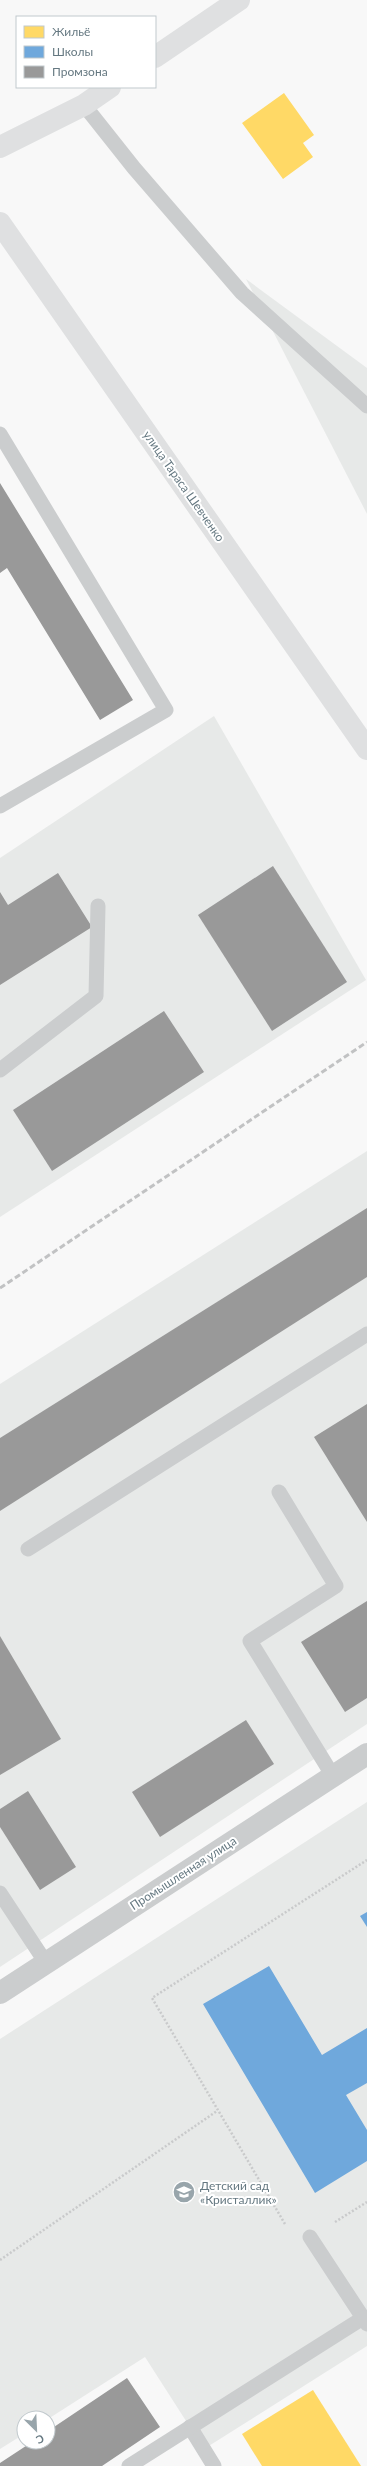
<svg xmlns="http://www.w3.org/2000/svg" width="367" height="2466" font-family="Lato,sans-serif">
<style>
.built{fill:#e7e9e8}
.homes{fill:#ffd966}
.schools{fill:#6fa8dc}
.industry{fill:#999}
.lines{fill:none;stroke-linecap:round;stroke-linejoin:round}
.path{stroke:#c9cacb;stroke-width:2.5;stroke-dasharray:2 2;stroke-linecap:butt}
.lane{stroke:#cbcdce;stroke-width:15}
.street{stroke:#cbcdce;stroke-width:22}
.secondary{stroke:#dfe0e1;stroke-width:22}
.rail{stroke:#c1c2c3;stroke-width:3;stroke-dasharray:6 3;stroke-linecap:butt}
.labels{text-anchor:middle;dominant-baseline:central;stroke-width:4;stroke-linejoin:round;paint-order:stroke}
.street-label{font-size:12px;fill:#657881;stroke:#fff}
.poi-label{font-size:12px;fill:#657881;stroke:#fff;text-anchor:start}
</style>
<rect width="100%" height="100%" fill="#f8f8f8"/>
<g class="built">
<path d="M 246,279 L 367,368 L 367,514 Z"/>
<path d="M 214,716 L 366,980 L 0,1217 L 0,858 Z"/>
<path d="M 367,1151 L 367,1724 L 0,1967 L 0,1384 Z"/>
<path d="M 367,1802 L 367,2346 L 204,2449 L 145,2357 L 48,2419 L 24,2418 L 24,2434 L 0,2449 L 0,2039 Z"/>
</g>
<g class="homes">
<path d="M 284,93 L 314,135 L 303,143 L 313,157 L 283,179 L 242,123 Z"/>
<path d="M 313,2390 L 361,2466 L 262,2466 L 242,2434 Z"/>
</g>
<g class="schools">
<path d="M 367,1912 L 367,1927 L 360,1916 Z"/>
<path d="M 269,1966 L 322,2055 L 367,2028 L 367,2083 L 346,2095 L 367,2130 L 367,2161 L 315,2193 L 203,2004 Z"/>
</g>
<g class="industry">
<path d="M 0,483 L 133,700 L 100,720 L 7,568 L 0,573 Z"/>
<path d="M 273,866 L 347,982 L 272,1031 L 198,915 Z"/>
<path d="M 58,873 L 92,927 L 0,985 L 0,892 L 8,905 Z"/>
<path d="M 164,1011 L 204,1072 L 52,1171 L 13,1110 Z"/>
<path d="M 367,1208 L 367,1277 L 0,1511 L 0,1438 Z"/>
<path d="M 367,1404 L 367,1522 L 314,1437 Z"/>
<path d="M 367,1601 L 367,1698 L 345,1712 L 301,1642 Z"/>
<path d="M 0,1636 L 61,1739 L 0,1775 Z"/>
<path d="M 246,1720 L 274,1764 L 160,1837 L 132,1792 Z"/>
<path d="M 28,1791 L 76,1867 L 40,1890 L 0,1827 L 0,1809 Z"/>
<path d="M 127,2378 L 160,2427 L 102,2466 L 0,2466 L 0,2463 L 32,2442 L 48,2442 L 48,2431 Z"/>
</g>
<g class="lines">
<g class="path">
<path d="M 335,2222 L 367,2202"/>
<path d="M 285,2224 L 152,1998 L 367,1860"/>
<path d="M 0,2260 L 217,2111"/>
</g>
<g class="lane">
<path d="M 84,105 L 134,168 L 242,293 L 367,406"/>
<path d="M 0,434 L 166,710 L 0,806"/>
<path d="M 0,1070 L 96,996 L 98,906"/>
<path d="M 279,1492 L 336,1586 L 250,1641 L 333,1776"/>
<path d="M 28,1549 L 367,1334"/>
<path d="M 0,1893 L 46,1963"/>
<path d="M 310,2237 L 367,2324"/>
<path d="M 190,2427 L 214,2466"/>
<path d="M 129,2466 L 363,2318"/>
</g>
<path class="street" d="M 0,1993 L 367,1754"/>
<g class="secondary">
<path d="M 155,57 L 239,0"/>
<path d="M 0,147 L 84,105 L 110,87"/>
<path d="M 0,223 L 367,749"/>
</g>
<path class="rail" d="M 0,1288 L 367,1042"/>
</g>
<defs>
<g id="school-disc" transform="scale(1.15)"><circle r="9.5" fill="#98a5ab" stroke="#fff"/><path d="M0-5L7-2L0 1L-7-2ZM-4 1L0 2.5L4 1V4Q0 6-4 4Z" fill="#fff"/></g>
</defs>
<g fill-rule="evenodd">
<use href="#school-disc" x="184" y="2192"/>
</g>
<g class="labels">
<g class="street-label">
<text transform="translate(184 486) rotate(55)">улица Тараса Шевченко</text>
<text transform="translate(183 1873) rotate(-33)">Промышленная улица</text>
</g>
<g class="poi-label">
<text x="200" y="2185">Детский сад<tspan x="200" dy="14">«Кристаллик»</tspan></text>
</g>
</g>
<rect x="16" y="16" width="140" height="72" fill="#ffffff" stroke="#c1c9cd"/>
<rect x="24" y="26" width="20" height="12" fill="#ffd966" stroke="#c1c9cd"/>
<text x="52" y="36" font-size="12" fill="#657881">Жильё</text>
<rect x="24" y="46" width="20" height="12" fill="#6fa8dc" stroke="#c1c9cd"/>
<text x="52" y="56" font-size="12" fill="#657881">Школы</text>
<rect x="24" y="66" width="20" height="12" fill="#999999" stroke="#c1c9cd"/>
<text x="52" y="76" font-size="12" fill="#657881">Промзона</text>
<g transform="translate(36 2430) rotate(156)"><circle r="19" fill="#ffffff" stroke="#c1c9cd"/>
<path d="M0-3L7 15L0 10L-7 15Z" fill="#98a5ab"/>
<text y="-6" font-size="11" font-weight="bold" text-anchor="middle" fill="#657881">С</text>
</g>
</svg>
